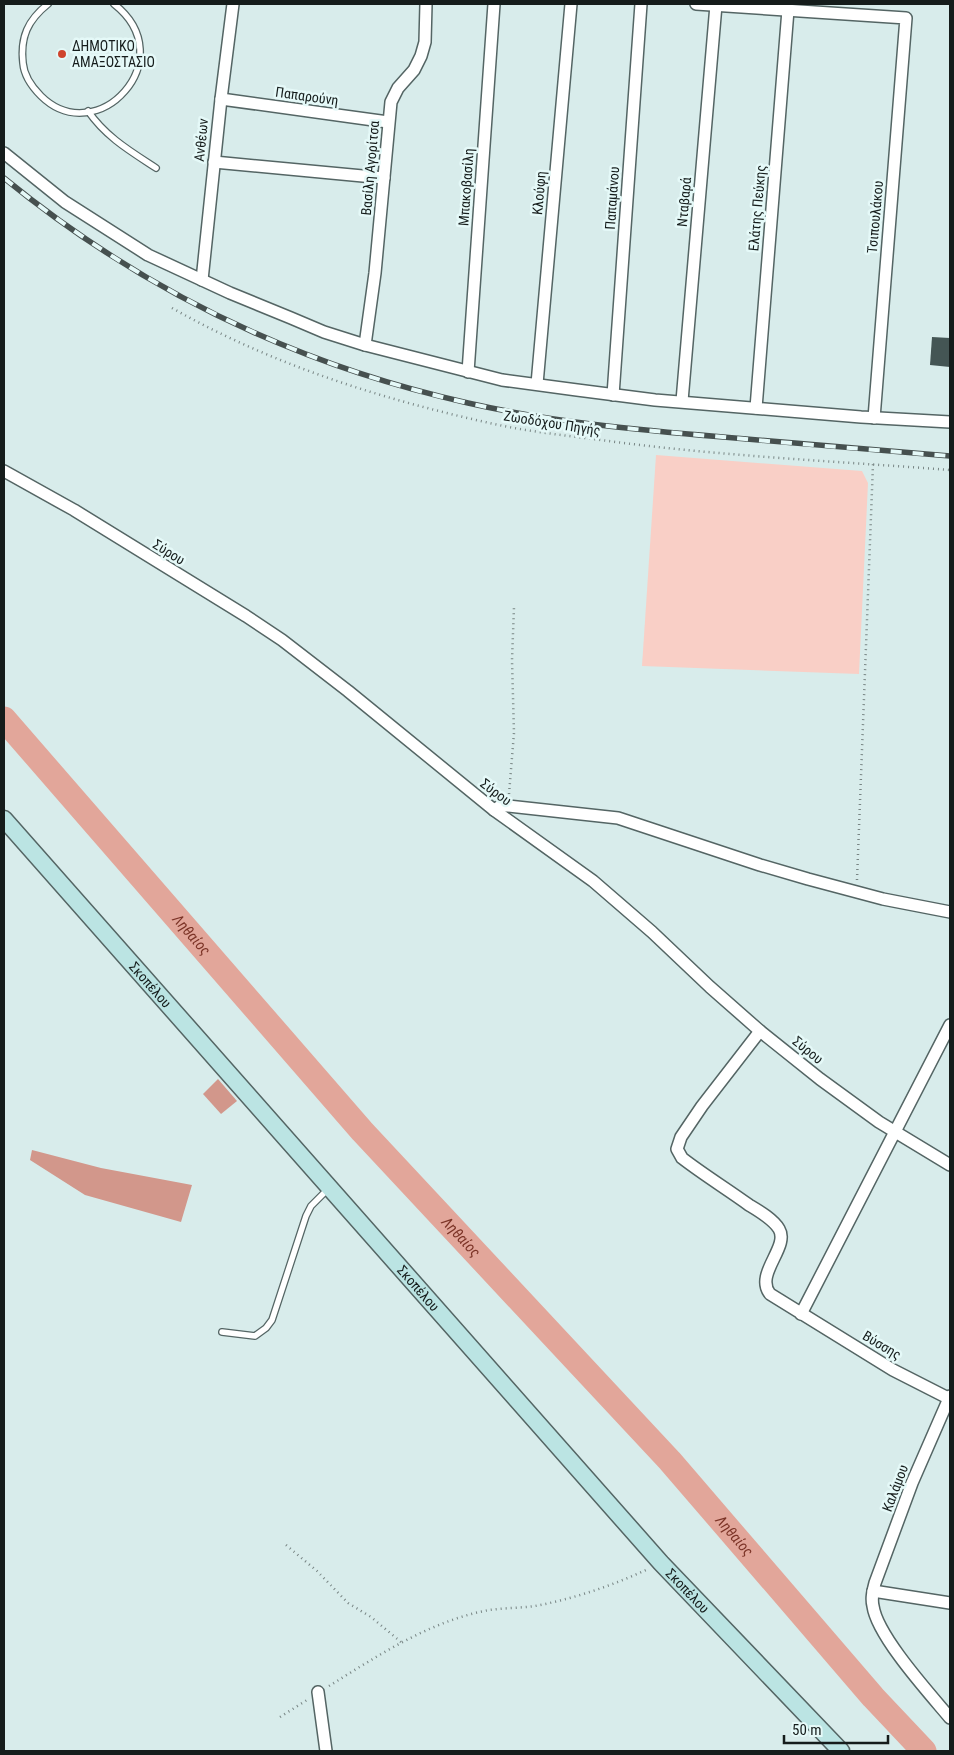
<svg xmlns="http://www.w3.org/2000/svg" width="954" height="1755" font-family="'Roboto Condensed',sans-serif">
<style>
.green{fill:#f9cfc6}
.forest{fill:#d2978b}
.lines{fill:none;stroke-linecap:round;stroke-linejoin:round}
.river{stroke:#e2a69a;stroke-width:25}
.building{fill:#445554}
.service-casing{stroke:#546564;stroke-width:8}
.minor-casing{stroke:#546564;stroke-width:14}
.secondary-casing{stroke:#546564;stroke-width:19}
.path{stroke:#788584;stroke-width:2.5;stroke-dasharray:1 4;stroke-linecap:butt}
.service{stroke:#fff;stroke-width:5.5}
.minor{stroke:#fff;stroke-width:11}
.secondary{stroke:#bbe4e3;stroke-width:16}
.rail-casing{stroke:#46504f;stroke-width:5.5}
.rail{stroke:#e5f9f8;stroke-width:4;stroke-dasharray:11;stroke-linecap:butt}
.poi-dot{fill:#cf442d;stroke:#e5f9f8;stroke-width:2}
.labels{text-anchor:middle;dominant-baseline:central;stroke-width:5;stroke-linejoin:round;paint-order:stroke}
.poi-label{font-size:14px;fill:#151c1b;stroke:#e5f9f8;text-anchor:start}
.street-label{font-size:14px;fill:#151c1b;stroke:#e5f9f8}
.water-label{font-size:15px;font-style:italic;fill:#7c3427;stroke:#e5f9f8}
</style>
<rect width="100%" height="100%" fill="#d8eceb"/>
<path class="green" d="M 656,455 L 862,471 L 868,483 L 859,674 L 642,666 Z"/>
<g class="forest">
<path d="M 218,1079 L 237,1101 L 221,1114 L 203,1094 Z"/>
<path d="M 32,1150 L 101,1168 L 192,1185 L 181,1222 L 85,1195 L 30,1160 Z"/>
</g>
<g class="lines">
<path class="river" id="s1" d="M 4,719 L 362,1131 L 670,1461 L 873,1697 L 924,1751"/>
</g>
<path class="building" d="M 932,337 L 950,338 L 950,367 L 930,365 Z"/>
<g class="lines">
<g class="service-casing">
<g id="service">
<path d="M 48,4 C 28,20 20,37 23,63 C 24,76 32,87 41,96 C 97,151 184,59 114,4"/>
<path d="M 88,111 C 106,137 130,151 156,168"/>
<path d="M 222,1332 L 255,1336 L 266,1328 L 272,1320 L 306,1216 L 311,1206 L 328,1189"/>
</g>
</g>
<g class="minor-casing">
<g id="minor">
<path d="M 696,4 L 906,18 L 874,418"/>
<path d="M 221,99 L 388,122"/>
<path d="M 4,153 L 65,202 L 148,255 L 230,293 L 291,318 L 324,332 L 365,345 L 502,380 L 577,390 L 655,400 L 861,417 L 950,422"/>
<path d="M 214,162 L 384,178"/>
<path d="M 202,280 L 221,99 L 233,4"/>
<path d="M 365,345 L 375,273 L 391,102 L 398,88 L 414,70 L 421,56 L 425,42 L 426,4"/>
<path d="M 468,372 L 494,4"/>
<path d="M 537,384 L 571,4"/>
<path d="M 613,395 L 641,4"/>
<path d="M 682,401 L 716,5"/>
<path d="M 756,408 L 788,10"/>
<path d="M 4,471 L 74,510 L 246,616 L 282,640 L 348,691 L 494,810 L 593,881 L 652,932 L 710,987 L 760,1031 L 820,1079 L 879,1122 L 950,1165"/>
<path d="M 494,810 L 500,806 L 508,806 L 618,818 L 760,865 L 808,879 L 883,899 L 950,912"/>
<path d="M 760,1031 L 702,1106 L 681,1137 L 677,1149 L 682,1158 C 704,1175 727,1189 749,1205 C 759,1211 773,1219 779,1229 C 790,1247 754,1274 770,1294 L 893,1370 L 950,1399"/>
<path d="M 801,1314 L 950,1025"/>
<path d="M 950,1396 L 912,1483 L 875,1583 C 873,1591 871,1598 873,1606 C 877,1636 930,1694 950,1718"/>
<path d="M 873,1591 L 950,1603"/>
<path d="M 318,1692 L 326,1751"/>
</g>
</g>
<g class="secondary-casing">
<g id="secondary">
<path id="s2" d="M 4,819 L 661,1563 L 841,1751"/>
</g>
</g>
<g class="path">
<path d="M 172,308 C 269,363 377,398 485,422 C 523,431 562,435 601,440 C 717,456 834,461 950,470"/>
<path d="M 509,794 L 514,733 L 512,660 L 514,607"/>
<path d="M 857,880 L 873,464"/>
<path d="M 286,1545 L 317,1571 L 348,1603 L 371,1617 L 401,1642"/>
<path d="M 329,1686 C 379,1655 430,1621 489,1610 C 504,1608 520,1608 535,1606 C 573,1599 611,1586 646,1570"/>
<path d="M 280,1717 L 307,1700"/>
</g>
<use href="#service" class="service"/>
<use href="#minor" class="minor"/>
<use href="#secondary" class="secondary"/>
<g class="rail-casing">
<path id="rail" d="M 4,178 C 140,289 297,365 468,403 C 552,422 638,430 723,437 C 799,444 875,450 950,456"/>
</g>
<use href="#rail" class="rail"/>
</g>
<circle class="poi-dot" cx="62" cy="54" r="5"/>
<g class="labels">
<g class="poi-label">
<text x="72" y="46">ΔΗΜΟΤΙΚΟ<tspan x="72" dy="16">ΑΜΑΞΟΣΤΑΣΙΟ</tspan></text>
</g>
<g class="street-label">
<text transform="translate(307 96) rotate(8)">Παπαρούνη</text>
<text transform="translate(201 140) rotate(-84)">Ανθέων</text>
<text transform="translate(370 168) rotate(-85)">Βασίλη Αγορίτσα</text>
<text transform="translate(466 187) rotate(-86)">Μπακοβασίλη</text>
<text transform="translate(539 193) rotate(-85)">Κλούφη</text>
<text transform="translate(612 198) rotate(-86)">Παπαμάνου</text>
<text transform="translate(684 202) rotate(-85)">Νταβαρά</text>
<text transform="translate(757 208) rotate(-85)">Ελάτης Πεύκης</text>
<text transform="translate(875 217) rotate(-85)">Τσιπουλάκου</text>
<text transform="translate(552 423) rotate(9)">Ζωοδόχου Πηγής</text>
<text transform="translate(169 552) rotate(32)">Σύρου</text>
<text transform="translate(496 792) rotate(37)">Σύρου</text>
<text stroke="none"><textPath href="#s2" startOffset="221">Σκοπέλου</textPath></text>
<text transform="translate(808 1050) rotate(39)">Σύρου</text>
<text stroke="none"><textPath href="#s2" startOffset="626">Σκοπέλου</textPath></text>
<text transform="translate(882 1345) rotate(31)">Βύσσης</text>
<text transform="translate(895 1488) rotate(-69)">Καλάμου</text>
<text stroke="none"><textPath href="#s2" startOffset="1031">Σκοπέλου</textPath></text>
</g>
<g class="water-label">
<text stroke="none"><textPath href="#s1" startOffset="286">Ληθαίος</textPath></text>
<text stroke="none"><textPath href="#s1" startOffset="691">Ληθαίος</textPath></text>
<text stroke="none"><textPath href="#s1" startOffset="1096">Ληθαίος</textPath></text>
</g>
</g>
<rect width="954" height="1755" fill="none" stroke="#151c1b" stroke-width="10"/>
<path d="M784 1735v8h104v-8" fill="none" stroke="#151c1b" stroke-width="2.5"/>
<text x="792" y="1735" font-size="15" fill="#151c1b" stroke="#e5f9f8" stroke-width="4" paint-order="stroke">50 m</text>
</svg>
